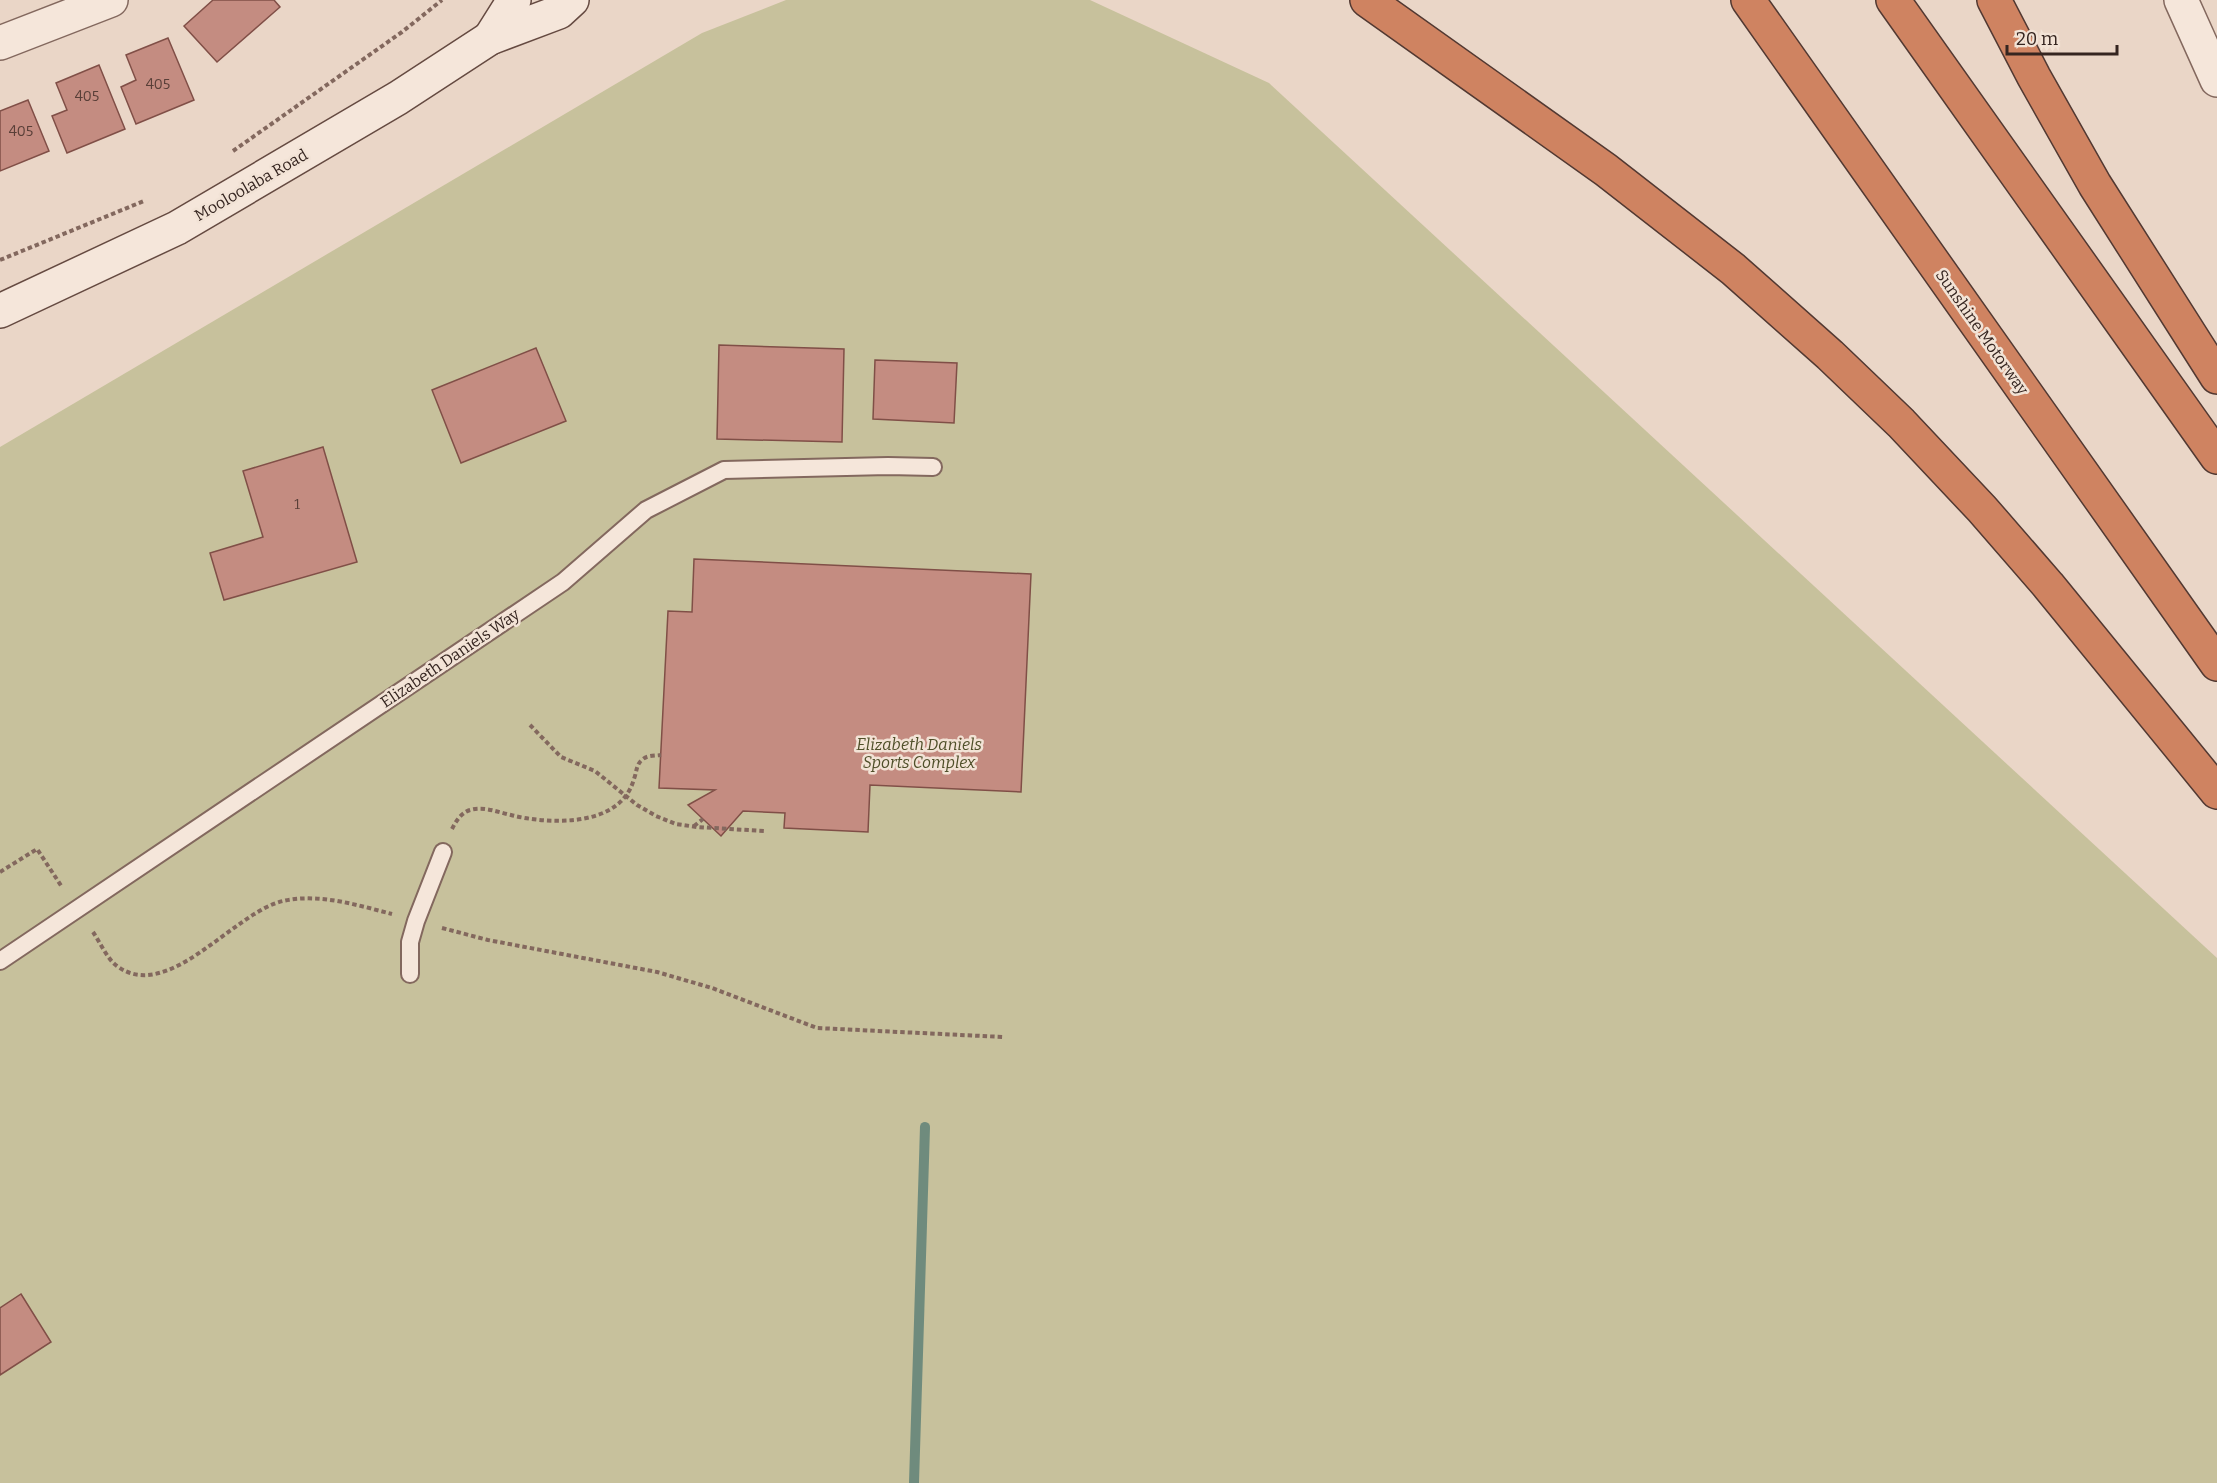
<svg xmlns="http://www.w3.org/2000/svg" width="2217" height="1483" font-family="Bitter,serif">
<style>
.green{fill:#c7c19c}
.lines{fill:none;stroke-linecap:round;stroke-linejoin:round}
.stream{stroke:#6f8b7d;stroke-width:10}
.building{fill:#c48c81;stroke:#804f47;stroke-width:1.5}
.lane-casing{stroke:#83685e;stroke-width:20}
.street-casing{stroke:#83685e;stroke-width:36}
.secondary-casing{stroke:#654a41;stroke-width:36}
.highway-casing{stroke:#523932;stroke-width:36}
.path{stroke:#83685e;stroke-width:4;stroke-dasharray:4.5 3;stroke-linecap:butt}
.lane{stroke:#f5e6da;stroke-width:16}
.street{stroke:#f5e6da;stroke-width:33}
.secondary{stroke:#f5e6da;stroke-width:33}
.highway{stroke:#cf8361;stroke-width:33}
.labels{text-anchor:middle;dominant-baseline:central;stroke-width:5;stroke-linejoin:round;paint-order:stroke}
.number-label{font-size:14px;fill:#593f38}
.street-label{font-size:16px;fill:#352520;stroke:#f2e3d6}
.park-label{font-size:16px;font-style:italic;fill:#4f4f29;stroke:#f2e3d6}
</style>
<rect width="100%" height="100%" fill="#ead6c7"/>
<path class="green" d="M 786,0 L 1090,0 L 1269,83 L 2217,958 L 2217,1483 L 0,1483 L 0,447 L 702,33 Z"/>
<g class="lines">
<path class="stream" d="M 914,1483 L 925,1127"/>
</g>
<g class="building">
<path d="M 213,0 L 274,0 L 280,7 L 217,62 L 184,26 Z"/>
<path d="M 168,38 L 194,100 L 136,124 L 121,87 L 136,80 L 126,55 Z"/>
<path d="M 99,65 L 125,129 L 67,153 L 52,116 L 67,110 L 56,83 Z"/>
<path d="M 28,100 L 49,151 L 0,171 L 0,111 Z"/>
<path d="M 719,345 L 844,349 L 842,442 L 717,439 Z"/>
<path d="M 536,348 L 566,421 L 461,463 L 432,390 Z"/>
<path d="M 875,360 L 957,363 L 954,423 L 873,419 Z"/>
<path d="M 323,447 L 357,562 L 224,600 L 210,553 L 263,537 L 243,471 Z"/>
<path d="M 694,559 L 1031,574 L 1021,792 L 870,785 L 868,832 L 784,828 L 785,813 L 743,811 L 721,836 L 688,805 L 715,790 L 659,788 L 668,611 L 692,612 Z"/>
<path d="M 21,1294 L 51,1342 L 0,1375 L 0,1308 Z"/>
</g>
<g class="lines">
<g class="lane-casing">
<g id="lane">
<path d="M 0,961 L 563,582 L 646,510 L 724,470 L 888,466 L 933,467"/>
<path d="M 410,974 L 410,942 L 416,921 L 443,852"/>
</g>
</g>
<g class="street-casing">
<g id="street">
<path d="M 2181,0 L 2217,80"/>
<path d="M 0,43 L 111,0"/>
</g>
</g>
<g class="secondary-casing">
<g id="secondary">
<path d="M 490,38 L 514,0"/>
<path d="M 0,311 L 177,228 L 398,98 L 490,38 L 559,12 L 572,0"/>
</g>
</g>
<g class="highway-casing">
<g id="highway">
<path d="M 1367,0 L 1606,170 L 1733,269 L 1830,355 L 1901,423 L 1982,509 L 2048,585 L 2217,792"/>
<path d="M 1748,0 L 2217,664"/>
<path d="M 1893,0 L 2217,457"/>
<path d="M 1994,0 L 2034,77 L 2095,185 L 2217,377"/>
</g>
</g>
<g class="path">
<path d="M 233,151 L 402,32 L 442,0"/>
<path d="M 0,260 L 144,201"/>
<path d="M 530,725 L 561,757 L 595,771 L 637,805 L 656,816 L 676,824 L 697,827 L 764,831"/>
<path d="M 694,826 L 703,819"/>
<path d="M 452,829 C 456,821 461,813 470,810 C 484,806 497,812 511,815 C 530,820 554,822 574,820 C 601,817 626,807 634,779 C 637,771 636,764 643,759 C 648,755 655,756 661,755"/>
<path d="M 0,872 L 37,849 L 62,887"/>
<path d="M 442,928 L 488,940 L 657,972 L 712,988 L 817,1028 L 1003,1037"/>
<path d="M 93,932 C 100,942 107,959 117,966 C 168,1004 234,912 283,901 C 319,893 357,905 392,914"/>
</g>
<use href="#lane" class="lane"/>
<use href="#street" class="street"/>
<use href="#secondary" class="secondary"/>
<use href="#highway" class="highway"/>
</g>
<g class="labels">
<g class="number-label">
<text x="158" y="84">405</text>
<text x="87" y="96">405</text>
<text x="21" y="131">405</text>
<text x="297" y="504">1</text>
</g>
<g class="street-label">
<text transform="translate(251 185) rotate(-30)">Mooloolaba Road</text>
<text transform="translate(1982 332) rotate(55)">Sunshine Motorway</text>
<text transform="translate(450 658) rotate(-34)">Elizabeth Daniels Way</text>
</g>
<g class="park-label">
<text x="919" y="744">Elizabeth Daniels<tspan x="919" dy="18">Sports Complex</tspan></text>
</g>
</g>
<path d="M2007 45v9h110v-9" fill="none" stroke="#352520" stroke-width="3"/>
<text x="2016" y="45" font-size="18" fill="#352520" stroke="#f2e3d6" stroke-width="4.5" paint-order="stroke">20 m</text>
</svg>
